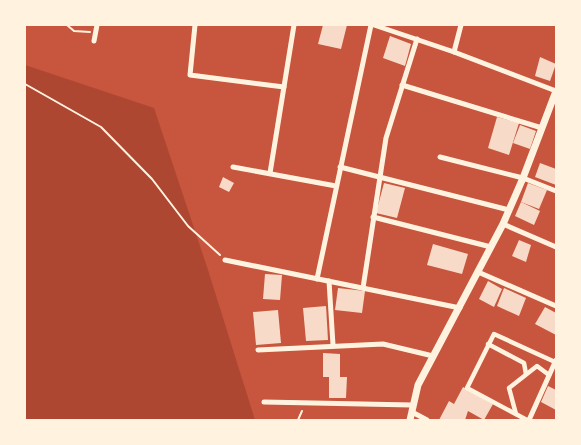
<svg xmlns="http://www.w3.org/2000/svg" width="581" height="445" font-family="Literata,serif">
<style>
.green{fill:#ae4732}
.building{fill:#f7dbc8}
.lines{fill:none;stroke-linecap:round;stroke-linejoin:round}
.path{stroke:#fff3e0;stroke-width:2}
.pedestrian{stroke:#fff3e0;stroke-width:4.5}
.minor{stroke:#fff3e0;stroke-width:5}
.tertiary{stroke:#fff3e0;stroke-width:7}
</style>
<rect width="100%" height="100%" fill="#c8553d"/>
<path class="green" d="M 25,65 L 154,108 L 208,270 L 255,420 L 25,420 Z"/>
<g class="building">
<path d="M 323,25 L 347,25 L 341,49 L 318,44 Z"/>
<path d="M 390,36 L 411,44 L 405,66 L 383,58 Z"/>
<path d="M 540,57 L 556,64 L 550,81 L 535,76 Z"/>
<path d="M 497,117 L 519,123 L 509,155 L 488,148 Z"/>
<path d="M 520,125 L 536,131 L 530,149 L 513,143 Z"/>
<path d="M 540,163 L 556,169 L 556,185 L 535,177 Z"/>
<path d="M 223,177 L 234,183 L 229,192 L 219,187 Z"/>
<path d="M 384,183 L 405,188 L 397,218 L 376,213 Z"/>
<path d="M 528,183 L 547,190 L 539,209 L 521,202 Z"/>
<path d="M 521,202 L 540,211 L 534,225 L 515,216 Z"/>
<path d="M 519,240 L 531,245 L 526,262 L 512,256 Z"/>
<path d="M 433,244 L 468,254 L 462,274 L 427,265 Z"/>
<path d="M 265,274 L 282,275 L 280,300 L 263,299 Z"/>
<path d="M 488,281 L 502,289 L 494,307 L 479,299 Z"/>
<path d="M 338,288 L 365,291 L 362,313 L 335,310 Z"/>
<path d="M 504,288 L 526,298 L 519,316 L 497,306 Z"/>
<path d="M 326,306 L 328,340 L 306,341 L 303,308 Z"/>
<path d="M 545,307 L 556,313 L 556,335 L 535,324 Z"/>
<path d="M 278,310 L 281,343 L 256,345 L 253,312 Z"/>
<path d="M 323,353 L 340,354 L 340,377 L 347,377 L 346,398 L 329,398 L 329,377 L 323,377 Z"/>
<path d="M 548,386 L 556,390 L 556,410 L 541,402 Z"/>
<path d="M 463,387 L 493,404 L 484,420 L 468,411 L 465,420 L 439,420 L 449,401 L 454,404 Z"/>
</g>
<g class="lines">
<g class="path">
<path d="M 67,25 L 74,31 L 90,32"/>
<path d="M 25,84 L 101,127 L 152,179 L 188,226 L 220,255"/>
<path d="M 298,420 L 302,411"/>
</g>
<g class="pedestrian">
<path d="M 488,344 L 524,363 L 526,374"/>
<path d="M 516,414 L 509,388 L 537,366 L 549,375"/>
<path d="M 527,420 L 467,388 L 494,334 L 555,362"/>
</g>
<g class="minor">
<path d="M 195,25 L 190,75 L 284,87"/>
<path d="M 374,25 L 454,52 L 556,91"/>
<path d="M 94,41 L 97,25"/>
<path d="M 454,52 L 461,25"/>
<path d="M 402,85 L 542,128"/>
<path d="M 440,157 L 523,178 L 556,191"/>
<path d="M 233,167 L 336,186"/>
<path d="M 340,167 L 509,210"/>
<path d="M 270,173 L 294,25"/>
<path d="M 373,217 L 491,247"/>
<path d="M 503,224 L 556,247"/>
<path d="M 225,260 L 460,308"/>
<path d="M 478,272 L 556,306"/>
<path d="M 317,279 L 371,25"/>
<path d="M 329,281 L 333,345"/>
<path d="M 363,288 L 386,138 L 417,39"/>
<path d="M 258,350 L 383,344 L 433,356"/>
<path d="M 264,402 L 412,405"/>
<path d="M 412,412 L 427,420"/>
<path d="M 529,420 L 556,360"/>
</g>
<path class="tertiary" d="M 410,420 L 418,385 L 503,224 L 523,178 L 556,91"/>
</g>
<rect width="581" height="445" fill="none" stroke="#fff3e0" stroke-width="52"/>
</svg>
